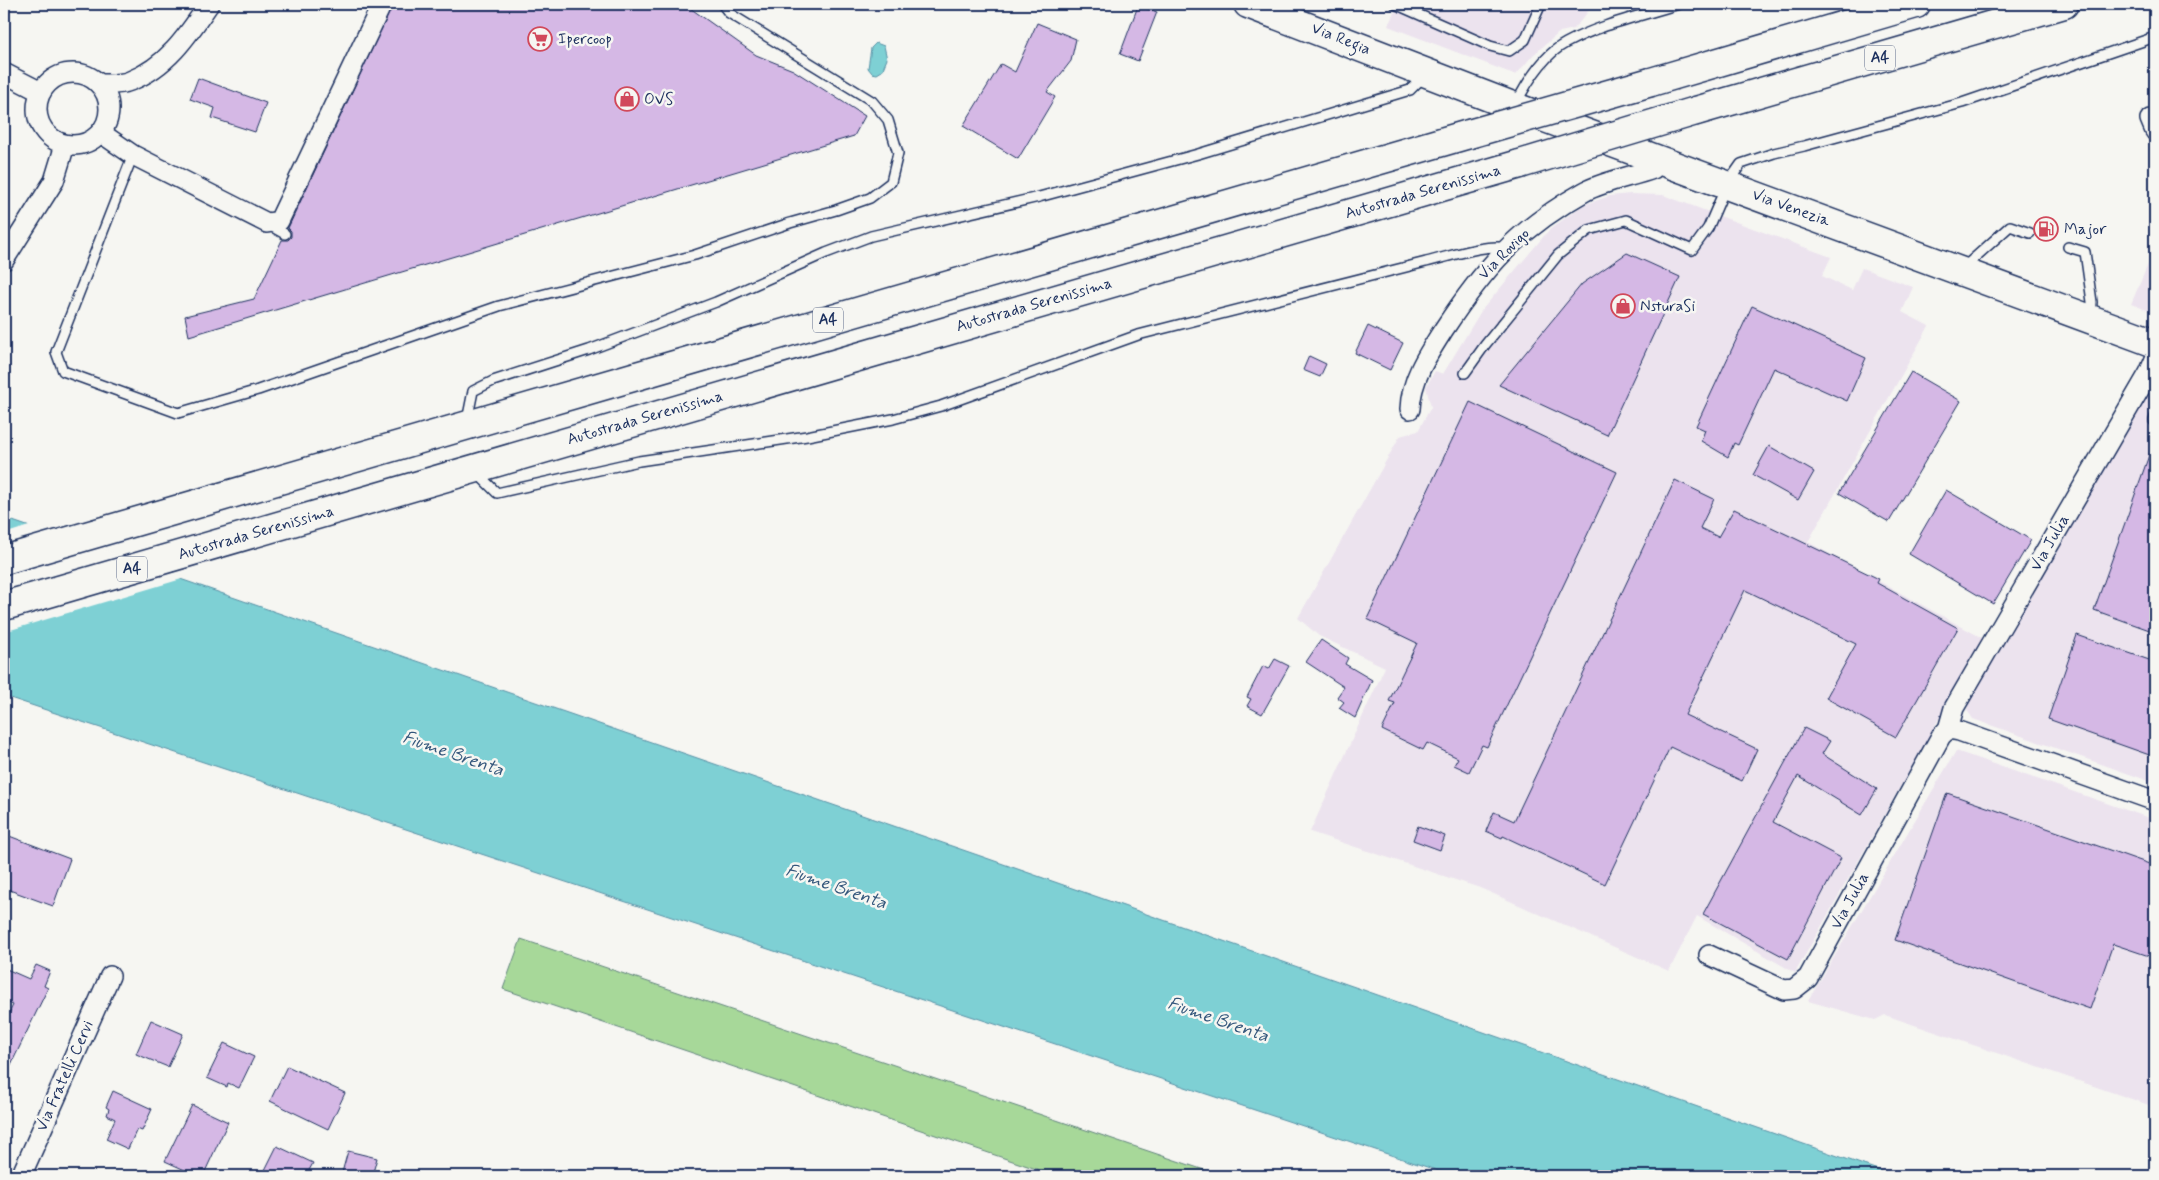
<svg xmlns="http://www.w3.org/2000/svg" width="2159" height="1180" font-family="Mynerve,sans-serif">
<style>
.built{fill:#ece3ee}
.green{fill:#a7d899;stroke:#61847c}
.water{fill:#7ed0d4;stroke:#5690a5}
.pier{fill:#f6f6f2}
.building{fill:#d5b8e5;stroke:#1b2f5e}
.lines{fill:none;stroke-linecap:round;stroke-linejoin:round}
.lane-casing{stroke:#1b2f5e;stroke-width:12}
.street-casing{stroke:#1b2f5e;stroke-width:22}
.primary-casing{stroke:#1b2f5e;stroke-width:31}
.highway-casing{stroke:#1b2f5e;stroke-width:31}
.lane{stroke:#f6f6f2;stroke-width:9}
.street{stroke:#f6f6f2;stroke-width:19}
.primary{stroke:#f6f6f2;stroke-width:28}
.highway{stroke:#f6f6f2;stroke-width:28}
.highway-bridge-casing{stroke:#1b2f5e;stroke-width:31;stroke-linecap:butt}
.highway-bridge{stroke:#f6f6f2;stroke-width:28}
.labels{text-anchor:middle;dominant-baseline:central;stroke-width:5;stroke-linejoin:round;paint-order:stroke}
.shield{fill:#f6f6f2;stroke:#5d6b8a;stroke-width:1}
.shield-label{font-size:15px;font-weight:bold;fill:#1b2f5e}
.poi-label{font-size:16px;fill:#1b2f5e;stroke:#f6f6f2;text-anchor:start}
.street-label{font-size:16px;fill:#1b2f5e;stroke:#f6f6f2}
.water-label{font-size:18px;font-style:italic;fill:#34577c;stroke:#f6f6f2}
</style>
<rect width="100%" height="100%" fill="#f6f6f2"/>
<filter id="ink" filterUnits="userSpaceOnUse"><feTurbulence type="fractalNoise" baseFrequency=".02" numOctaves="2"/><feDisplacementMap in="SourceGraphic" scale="10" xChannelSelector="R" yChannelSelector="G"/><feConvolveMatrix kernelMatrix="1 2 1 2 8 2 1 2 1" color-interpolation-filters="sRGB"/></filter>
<g filter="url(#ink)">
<g class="built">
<path d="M 1398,4 L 1594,4 L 1574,29 L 1560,32 L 1533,55 L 1516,75 L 1388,26 Z"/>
<path d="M 1630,194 L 1663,195 L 1831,257 L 1822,276 L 1852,290 L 1862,268 L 1913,287 L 1902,312 L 1929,326 L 1808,542 L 1984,639 L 1795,973 L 1697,916 L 1669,971 L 1480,888 L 1310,832 L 1385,667 L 1319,636 L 1298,618 L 1400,436 L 1418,431 L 1431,407 L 1426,387 L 1435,371 L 1443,374 L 1481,311 L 1549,230 L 1583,205 L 1610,196 Z"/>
<path d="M 2155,248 L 2155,313 L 2131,304 Z"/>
<path d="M 2155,377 L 2155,783 L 1973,719 L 1967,710 L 1969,698 Z"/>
<path d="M 1956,751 L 2155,820 L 2155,1107 L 1885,1015 L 1875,1020 L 1808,1001 Z"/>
</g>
<path class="green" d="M 521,939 L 1222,1176 L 1057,1176 L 503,989 Z"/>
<g class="water">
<path d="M 876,43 L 884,46 L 887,59 L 882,71 L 877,74 L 872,73 L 868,68 L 871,48 Z"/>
<path d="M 4,518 L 989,859 L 1895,1176 L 1454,1176 L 4,696 Z"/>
</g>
<path class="pier" d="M 32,525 L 185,578 L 4,632 L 4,534 Z"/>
<g class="building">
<path d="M 393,4 L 689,4 L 690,8 L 756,55 L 793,70 L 865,116 L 854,136 L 189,336 L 185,316 L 254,299 L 282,240 L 288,240 L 291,237 L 291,231 L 288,228 Z"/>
<path d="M 1138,6 L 1157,12 L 1138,61 L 1120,54 Z"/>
<path d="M 1037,23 L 1076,39 L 1071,61 L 1047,92 L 1055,97 L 1018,159 L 963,126 L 1001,64 L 1015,72 Z"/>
<path d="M 198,78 L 266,103 L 255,132 L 212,118 L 215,108 L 190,99 Z"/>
<path d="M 1627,253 L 1680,277 L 1607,435 L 1499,385 L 1582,284 Z"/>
<path d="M 1752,306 L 1866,358 L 1847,401 L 1774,368 L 1738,445 L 1734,443 L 1728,457 L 1701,441 L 1705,430 L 1696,426 Z"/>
<path d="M 1368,326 L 1403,343 L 1390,370 L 1355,353 Z"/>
<path d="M 1309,356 L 1326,364 L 1320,377 L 1303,370 Z"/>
<path d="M 1911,372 L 1961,401 L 1889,522 L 1839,493 Z"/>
<path d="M 1470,402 L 1617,472 L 1487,747 L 1482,745 L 1469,772 L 1454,765 L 1458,758 L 1427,743 L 1423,750 L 1382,730 L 1395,703 L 1389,701 L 1417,643 L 1367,619 Z"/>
<path d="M 2153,444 L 2155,444 L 2155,632 L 2094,610 Z"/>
<path d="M 1769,446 L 1814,472 L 1798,500 L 1753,475 Z"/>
<path d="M 1675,480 L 1714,499 L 1700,528 L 1718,537 L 1734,509 L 1879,579 L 1877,583 L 1958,628 L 1896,737 L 1826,698 L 1856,644 L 1745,590 L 1685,715 L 1757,749 L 1742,781 L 1670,747 L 1605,884 L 1503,836 L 1502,838 L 1486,831 L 1494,812 L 1514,821 Z"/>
<path d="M 1946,490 L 2031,540 L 1993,604 L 1909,554 Z"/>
<path d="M 2077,635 L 2155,662 L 2155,757 L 2048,719 Z"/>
<path d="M 1321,640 L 1348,658 L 1345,664 L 1372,680 L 1355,718 L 1339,708 L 1344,702 L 1337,697 L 1344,687 L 1306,662 Z"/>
<path d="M 1275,659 L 1289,666 L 1262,714 L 1247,706 L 1251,699 L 1247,697 L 1263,666 L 1269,669 Z"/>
<path d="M 1804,728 L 1830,741 L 1822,754 L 1877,789 L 1862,815 L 1798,776 L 1773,822 L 1841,858 L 1788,959 L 1703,914 Z"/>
<path d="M 1947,793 L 2155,866 L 2155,958 L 2113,944 L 2090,1009 L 1895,940 Z"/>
<path d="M 1418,826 L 1445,836 L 1440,850 L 1413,840 Z"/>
<path d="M 4,834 L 70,859 L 53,906 L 4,888 Z"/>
<path d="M 36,965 L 50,971 L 44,986 L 48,988 L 4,1079 L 4,1024 L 13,1005 L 4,1001 L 4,968 L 29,979 Z"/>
<path d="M 151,1020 L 183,1034 L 168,1067 L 136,1054 Z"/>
<path d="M 224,1043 L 254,1057 L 239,1088 L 228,1083 L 227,1087 L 207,1078 Z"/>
<path d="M 287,1066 L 345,1093 L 328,1129 L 270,1101 Z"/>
<path d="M 113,1091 L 152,1109 L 142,1131 L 137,1129 L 128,1149 L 106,1139 L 115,1119 L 107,1115 L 109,1109 L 106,1107 Z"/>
<path d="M 192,1105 L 228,1122 L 203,1176 L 198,1176 L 165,1161 Z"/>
<path d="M 277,1146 L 313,1163 L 306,1176 L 262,1176 Z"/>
<path d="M 348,1151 L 377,1158 L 372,1176 L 341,1176 Z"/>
</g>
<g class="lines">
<g class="lane-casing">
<g id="lane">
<path d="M 1395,4 L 1490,46 L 1509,51 L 1525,40 L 1541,4"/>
<path d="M 1516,104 C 1527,82 1543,55 1566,43 C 1601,24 1641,16 1679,4"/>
<path d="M 133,155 L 56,352 L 63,371 L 178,413 L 258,390 L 499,306 L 695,255 L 790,223 L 836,210 L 870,198 L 891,182 L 898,153 L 888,120 L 872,101 L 729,13 L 722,4"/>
<path d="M 269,225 L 285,234"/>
<path d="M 2068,247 L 2085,252 L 2092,302 L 2091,317"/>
<path d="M 1962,269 L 2010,226 L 2030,233"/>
<path d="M 1465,373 L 1485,345 L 1558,255 L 1589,230 L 1626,220 L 1692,250 L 1708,228 L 1727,184 L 1741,164 L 1774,153 L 1804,146 L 1962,103 L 2155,37"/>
<path d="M 467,421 L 473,391 L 493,381 L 589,350 L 716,302 L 826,253 L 871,236 L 1039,197 L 1198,154 L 1410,90 L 1425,75"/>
<path d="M 2154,421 L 2155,417"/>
<path d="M 477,473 L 497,493 L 639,461 L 807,436 L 893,419 L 941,406 L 1138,335 L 1426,262 C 1449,257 1485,243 1507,248"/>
</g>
</g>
<g class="street-casing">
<g id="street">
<path d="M 4,73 L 41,92"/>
<circle cx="73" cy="109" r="36"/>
<path d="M 99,84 C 109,84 121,85 130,81 C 167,67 188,35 209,4"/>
<path d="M 2150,119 L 2155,131"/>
<path d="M 101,133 L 133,155 L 267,223 L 279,221 L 382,4"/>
<path d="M 4,260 L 54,181 L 65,145"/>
<path d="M 1410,409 C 1411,379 1428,354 1444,329 C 1485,267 1518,229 1584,192 C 1604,181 1631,177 1653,169 L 1656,159"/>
<path d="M 1948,729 L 1959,731 L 2155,801"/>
<path d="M 1709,955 L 1784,990 L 1794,989 L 1808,978 L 1941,736 L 1948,729 L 1954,708 L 2149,373 L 2155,359"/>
<path d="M 21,1176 L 110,976"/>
</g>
</g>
<g class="primary-casing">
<path id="primary" d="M 1248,4 L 1515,107 L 2155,343"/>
</g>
<g class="highway-casing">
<g id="highway">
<path d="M 1651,82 L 1916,4"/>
<path d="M 1696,111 L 2064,4"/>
<path d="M 4,560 L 1469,134"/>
<path d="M 4,606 L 1520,164"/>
</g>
</g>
<use href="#lane" class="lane"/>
<use href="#street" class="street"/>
<use href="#primary" class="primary"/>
<use href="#highway" class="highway"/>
<g class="highway-bridge-casing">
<g id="highway-bridge">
<path d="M 1469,134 L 1651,82"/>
<path d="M 1520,164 L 1696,111"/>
</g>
</g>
<use href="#highway-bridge" class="highway-bridge"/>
</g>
</g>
<defs>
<g id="supermarket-ring" transform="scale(1.25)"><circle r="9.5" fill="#f6f6f2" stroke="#d1495b" stroke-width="1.5"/><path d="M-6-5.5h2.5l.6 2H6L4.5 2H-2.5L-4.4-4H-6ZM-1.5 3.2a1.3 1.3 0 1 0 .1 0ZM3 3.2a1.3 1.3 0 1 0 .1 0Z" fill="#d1495b"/></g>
<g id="shop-ring" transform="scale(1.25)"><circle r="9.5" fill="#f6f6f2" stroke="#d1495b" stroke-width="1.5"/><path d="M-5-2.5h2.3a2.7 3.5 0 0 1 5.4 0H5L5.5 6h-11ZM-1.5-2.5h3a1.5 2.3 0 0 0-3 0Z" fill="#d1495b"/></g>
<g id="fuel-ring" transform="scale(1.25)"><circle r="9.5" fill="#f6f6f2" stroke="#d1495b" stroke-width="1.5"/><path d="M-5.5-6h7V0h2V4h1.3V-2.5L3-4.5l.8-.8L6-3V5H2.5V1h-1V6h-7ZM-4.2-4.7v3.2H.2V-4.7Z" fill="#d1495b"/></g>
</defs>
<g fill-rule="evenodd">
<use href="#supermarket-ring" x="540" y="39"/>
<use href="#shop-ring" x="627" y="99"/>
<use href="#fuel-ring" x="2046" y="229"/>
<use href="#shop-ring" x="1623" y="306"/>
</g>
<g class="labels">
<g class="shield">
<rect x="1865" y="45.5" width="30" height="25" rx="4"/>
<rect x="813" y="307.5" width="30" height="25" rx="4"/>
<rect x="117" y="556.5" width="30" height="25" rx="4"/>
</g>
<g class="shield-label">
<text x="1880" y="58">A4</text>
<text x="828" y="320">A4</text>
<text x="132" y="569">A4</text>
</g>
<g class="poi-label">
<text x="558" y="39">Ipercoop</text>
<text x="644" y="99">OVS</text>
<text x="2064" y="229">Major</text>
<text x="1640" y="306">NsturaSi</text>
</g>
<g class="street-label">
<text transform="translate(1341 39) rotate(22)">Via Regia</text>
<text transform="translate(1423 192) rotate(-16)">Autostrada Serenissima</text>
<text transform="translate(1791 208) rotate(20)">Via Venezia</text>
<text transform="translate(1504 254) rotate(-45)">Via Rovigo</text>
<text transform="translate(1034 305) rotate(-16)">Autostrada Serenissima</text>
<text transform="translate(645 418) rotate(-16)">Autostrada Serenissima</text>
<text transform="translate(256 533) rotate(-16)">Autostrada Serenissima</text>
<text transform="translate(2050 543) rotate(-60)">Via Julia</text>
<text transform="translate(1850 901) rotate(-61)">Via Julia</text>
<text transform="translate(65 1076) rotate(-66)">Via Fratelli Cervi</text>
</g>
<g class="water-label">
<text transform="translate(453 754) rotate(19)">Fiume Brenta</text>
<text transform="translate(836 887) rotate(19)">Fiume Brenta</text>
<text transform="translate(1218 1020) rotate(19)">Fiume Brenta</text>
</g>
</g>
<rect width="2159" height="1180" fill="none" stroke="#f6f6f2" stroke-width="20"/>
<rect x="10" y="10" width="2139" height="1160" fill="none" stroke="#1b2f5e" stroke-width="2" filter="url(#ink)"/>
</svg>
